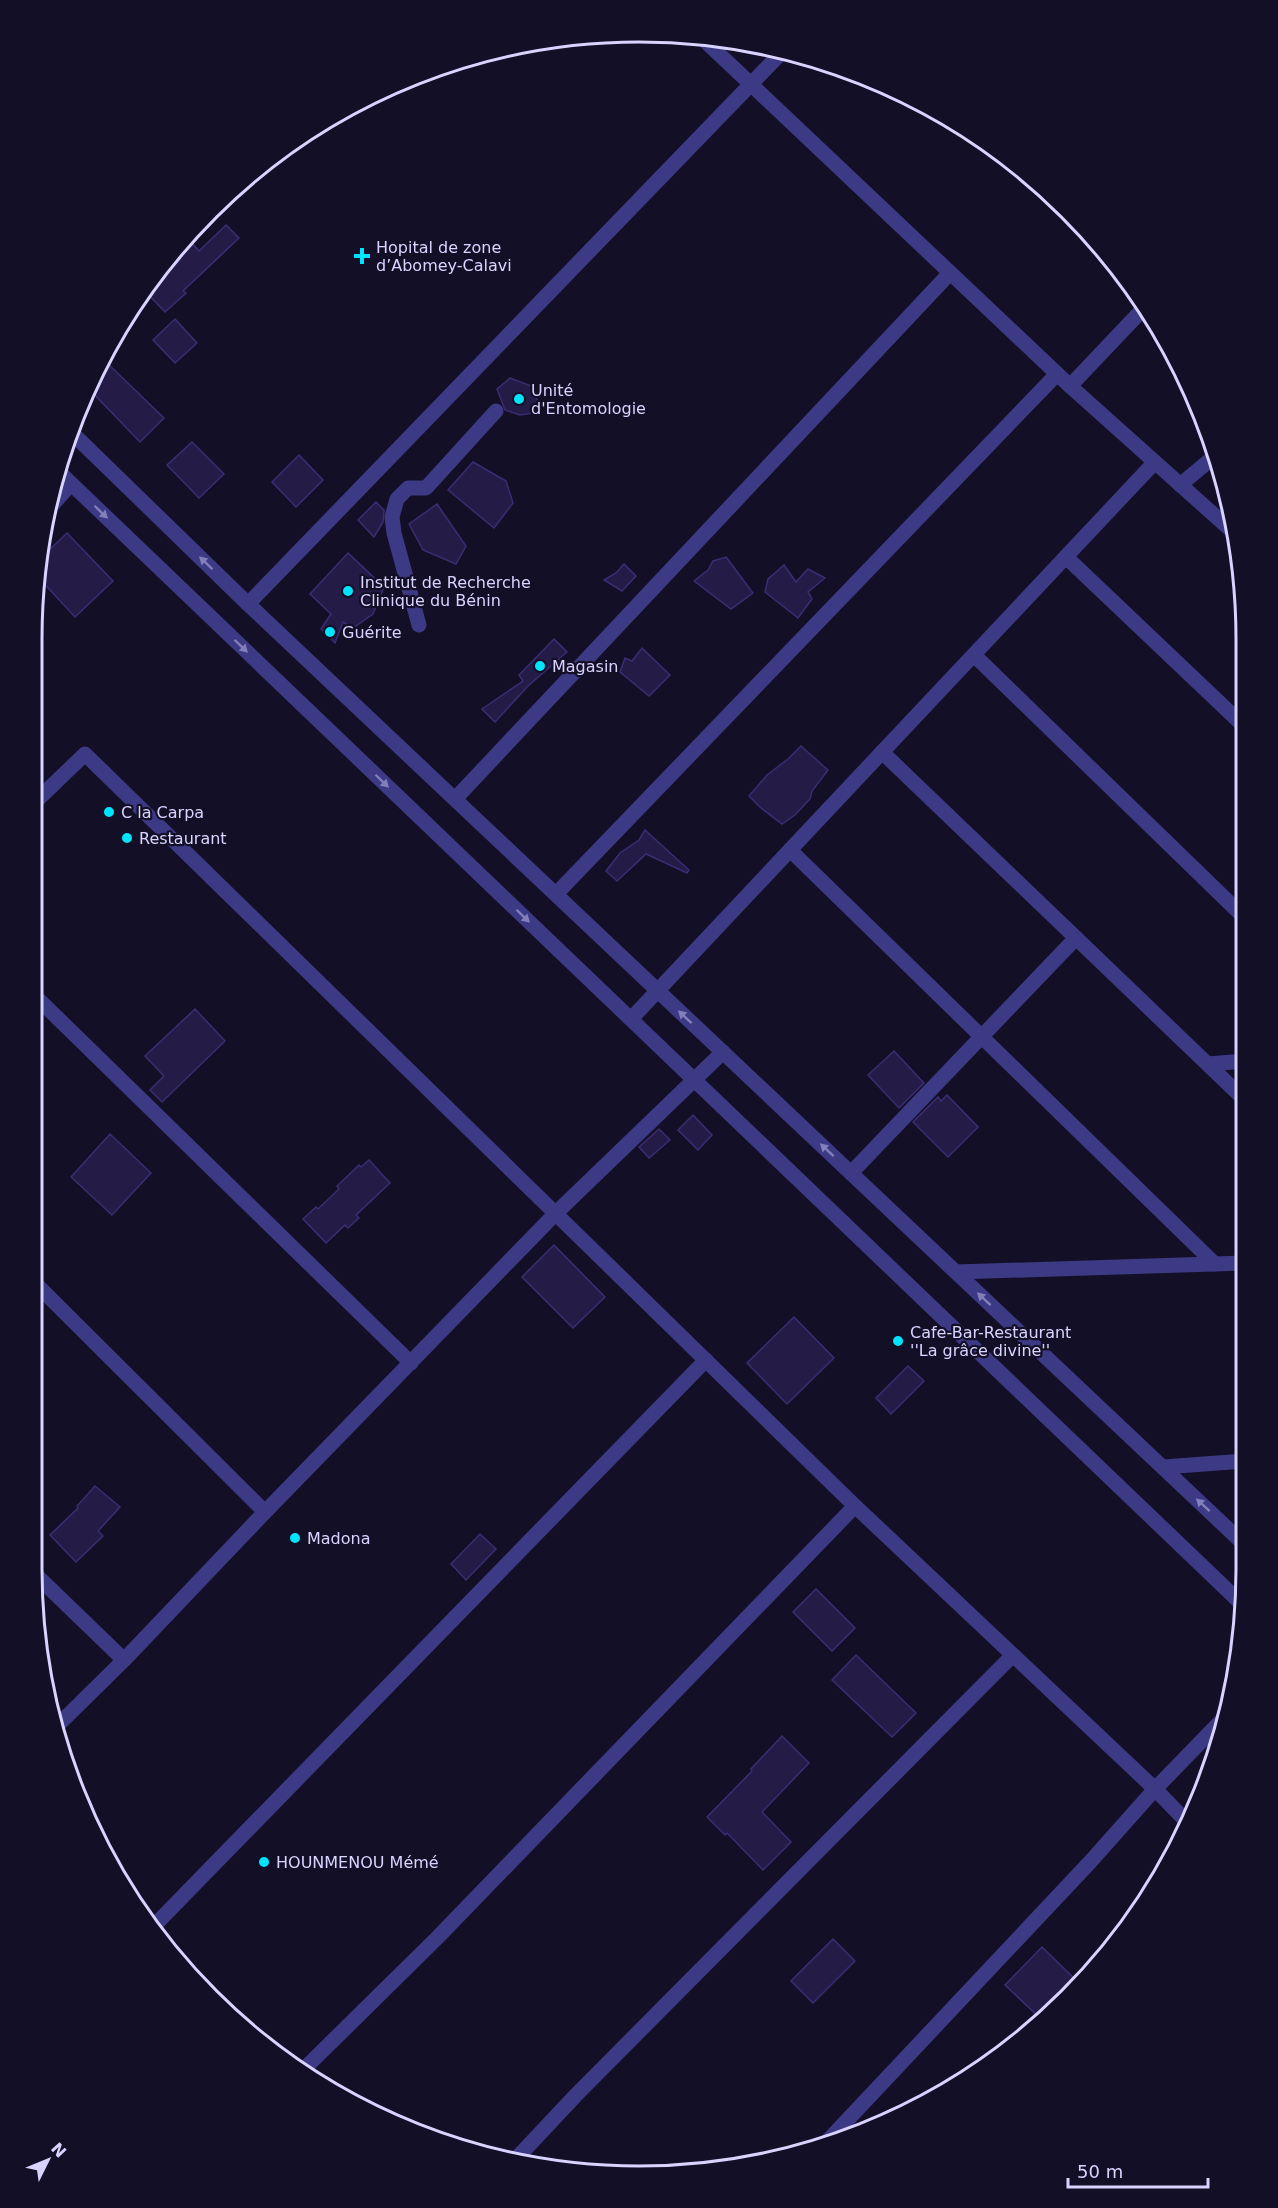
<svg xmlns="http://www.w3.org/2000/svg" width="1278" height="2208" font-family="'DejaVu Sans',sans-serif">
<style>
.building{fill:#241b47;stroke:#3b2d73;stroke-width:1.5}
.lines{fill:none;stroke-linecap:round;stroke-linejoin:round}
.minor{stroke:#3d3a85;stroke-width:15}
.oneway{fill:#837fbc}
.poi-dot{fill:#00e5ff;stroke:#130f26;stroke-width:2}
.labels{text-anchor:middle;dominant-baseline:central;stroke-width:4.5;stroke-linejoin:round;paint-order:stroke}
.poi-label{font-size:16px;fill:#d9d4ff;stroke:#130f26;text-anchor:start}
.rim{fill:none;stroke:#d9d4ff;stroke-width:3}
</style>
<rect width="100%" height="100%" fill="#130f26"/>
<g class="building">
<path d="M 226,225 L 239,238 L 183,291 L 186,293 L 165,312 L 145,291 L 179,260 L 173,254 L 186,237 L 199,251 Z"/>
<path d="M 175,319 L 197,343 L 175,363 L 153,340 Z"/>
<path d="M 105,361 L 164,418 L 140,442 L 90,390 Z"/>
<path d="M 510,378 L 534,387 L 540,412 L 520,415 L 505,410 L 497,389 Z"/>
<path d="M 192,442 L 224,474 L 199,498 L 167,465 Z"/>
<path d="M 299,455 L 323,480 L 296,507 L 272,482 Z"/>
<path d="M 473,462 L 506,481 L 513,503 L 494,528 L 448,490 Z"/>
<path d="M 376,502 L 384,510 L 383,522 L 374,537 L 358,520 Z"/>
<path d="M 437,504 L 466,546 L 456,564 L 423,550 L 409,524 Z"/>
<path d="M 67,533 L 113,581 L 75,617 L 37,576 L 41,558 Z"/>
<path d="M 348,553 L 384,587 L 373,614 L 353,628 L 343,622 L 335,643 L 321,629 L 331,614 L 310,594 Z"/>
<path d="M 726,557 L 753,593 L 731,609 L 694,581 L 708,570 L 713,561 Z"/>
<path d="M 624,564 L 636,576 L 622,591 L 604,580 L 616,573 Z"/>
<path d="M 784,565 L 796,582 L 808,569 L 825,578 L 808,592 L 812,599 L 798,618 L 765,592 L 768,579 Z"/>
<path d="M 554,639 L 567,652 L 528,686 L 495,722 L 482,709 L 523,681 L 519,675 Z"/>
<path d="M 642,648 L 670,675 L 649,696 L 620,672 L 625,658 L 632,661 Z"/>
<path d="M 801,746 L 828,770 L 812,791 L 810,799 L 795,815 L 782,824 L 761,808 L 749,796 L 767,775 L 788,759 Z"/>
<path d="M 645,830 L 689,870 L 687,873 L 646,854 L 617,881 L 606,871 L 620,853 L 639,840 Z"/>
<path d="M 195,1009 L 225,1041 L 162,1102 L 150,1090 L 164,1076 L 145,1056 Z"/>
<path d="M 894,1051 L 924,1083 L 899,1108 L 868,1075 Z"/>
<path d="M 947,1095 L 978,1127 L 948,1157 L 913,1122 L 938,1097 L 941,1101 Z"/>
<path d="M 693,1115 L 712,1135 L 698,1150 L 678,1130 Z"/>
<path d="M 659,1129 L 670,1140 L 649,1158 L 639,1147 Z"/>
<path d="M 110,1134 L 151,1173 L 112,1215 L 71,1177 Z"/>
<path d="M 369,1160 L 390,1183 L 356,1215 L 359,1218 L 348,1228 L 345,1225 L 326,1243 L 303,1219 L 316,1207 L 318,1209 L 339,1189 L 337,1186 L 359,1165 L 361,1167 Z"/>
<path d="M 554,1245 L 605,1297 L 573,1328 L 522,1277 Z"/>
<path d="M 794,1317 L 834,1358 L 787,1404 L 747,1363 Z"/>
<path d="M 908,1366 L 924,1381 L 891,1414 L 876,1398 Z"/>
<path d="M 95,1486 L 120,1507 L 98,1531 L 103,1536 L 76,1562 L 50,1535 L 78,1508 L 77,1506 Z"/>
<path d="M 480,1534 L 496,1549 L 466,1580 L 451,1564 Z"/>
<path d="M 816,1589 L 855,1628 L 832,1651 L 793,1612 Z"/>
<path d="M 856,1655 L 916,1713 L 892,1737 L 832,1680 Z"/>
<path d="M 782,1736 L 809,1763 L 762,1812 L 791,1842 L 763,1870 L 727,1833 L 725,1835 L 707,1817 L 752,1771 L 751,1769 Z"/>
<path d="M 833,1939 L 855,1961 L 813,2003 L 791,1981 Z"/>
<path d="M 1042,1947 L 1080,1984 L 1042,2020 L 1005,1985 Z"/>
</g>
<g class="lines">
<g class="minor">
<path d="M 702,38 L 1070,386 L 1232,531"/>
<path d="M 1070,386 L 1144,308"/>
<path d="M 70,431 L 248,604 L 1245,1545"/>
<path d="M 58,471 L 1245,1607"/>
<path d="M 1180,485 L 1216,455"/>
<path d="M 52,505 L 71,484"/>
<path d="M 1066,557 L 1245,727"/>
<path d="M 248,604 L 783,51"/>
<path d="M 419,625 L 394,533 L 392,517 L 397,499 L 408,488 L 426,488 L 496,411"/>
<path d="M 974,655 L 1245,918"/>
<path d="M 882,752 L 1245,1100"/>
<path d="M 455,799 L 950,273"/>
<path d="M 34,803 L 85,754 L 855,1506 L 1155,1789 L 1186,1821"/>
<path d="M 790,850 L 1215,1264"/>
<path d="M 556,894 L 1057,374"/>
<path d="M 34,995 L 411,1363"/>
<path d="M 631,1019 L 1154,463"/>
<path d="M 1208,1064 L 1245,1061"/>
<path d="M 851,1173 L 1076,938"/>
<path d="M 956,1272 L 1245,1263"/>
<path d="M 35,1283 L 265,1512"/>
<path d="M 1163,1467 L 1245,1461"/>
<path d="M 36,1575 L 124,1660"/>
<path d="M 55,1728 L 124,1660 L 265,1512 L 556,1213 L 723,1052"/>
<path d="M 151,1929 L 706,1360"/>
<path d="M 300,2073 L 437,1938 L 855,1506"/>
<path d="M 821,2148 L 1091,1861 L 1155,1789 L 1223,1719"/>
<path d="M 515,2160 L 576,2095 L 1012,1656"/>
</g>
</g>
<defs><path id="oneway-solid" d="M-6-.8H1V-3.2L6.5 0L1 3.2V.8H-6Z" transform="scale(1.5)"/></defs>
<g class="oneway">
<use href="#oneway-solid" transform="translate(101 512) rotate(44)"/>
<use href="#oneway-solid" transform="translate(206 563) rotate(-136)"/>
<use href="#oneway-solid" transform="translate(241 646) rotate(44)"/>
<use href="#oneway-solid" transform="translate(382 781) rotate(44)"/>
<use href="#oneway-solid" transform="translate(523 916) rotate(44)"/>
<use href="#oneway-solid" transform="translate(685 1017) rotate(-137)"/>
<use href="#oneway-solid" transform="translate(827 1150) rotate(-137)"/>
<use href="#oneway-solid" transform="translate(984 1299) rotate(-137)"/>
<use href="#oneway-solid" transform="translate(1203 1505) rotate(-137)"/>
</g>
<g class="poi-dot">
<path d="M359 247h6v6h6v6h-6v6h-6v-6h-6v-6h6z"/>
<circle cx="519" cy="399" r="6"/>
<circle cx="348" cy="591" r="6"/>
<circle cx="330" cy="632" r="6"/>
<circle cx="540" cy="666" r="6"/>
<circle cx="109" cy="812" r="6"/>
<circle cx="127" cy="838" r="6"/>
<circle cx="898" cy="1341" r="6"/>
<circle cx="295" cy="1538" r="6"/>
<circle cx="264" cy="1862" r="6"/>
</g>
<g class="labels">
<g class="poi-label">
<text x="376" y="247">Hopital de zone<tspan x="376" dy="18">d’Abomey-Calavi</tspan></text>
<text x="531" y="390">Unité<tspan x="531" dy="18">d'Entomologie</tspan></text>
<text x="360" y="582">Institut de Recherche<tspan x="360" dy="18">Clinique du Bénin</tspan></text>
<text x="342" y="632">Guérite</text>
<text x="552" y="666">Magasin</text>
<text x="121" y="812">C la Carpa</text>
<text x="139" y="838">Restaurant</text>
<text x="910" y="1332">Cafe-Bar-Restaurant<tspan x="910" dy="18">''La grâce divine''</tspan></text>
<text x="307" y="1538">Madona</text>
<text x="276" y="1862">HOUNMENOU Mémé</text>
</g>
</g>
<path d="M0 0H1278V2208H0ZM639 42H639A597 597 0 0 1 1236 639V1569A597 597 0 0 1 639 2166H639A597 597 0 0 1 42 1569V639A597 597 0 0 1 639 42Z" fill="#130f26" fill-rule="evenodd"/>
<path class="rim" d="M639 42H639A597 597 0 0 1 1236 639V1569A597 597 0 0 1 639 2166H639A597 597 0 0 1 42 1569V639A597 597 0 0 1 639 42Z"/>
<g transform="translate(48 2160) rotate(47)" stroke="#130f26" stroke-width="4.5" paint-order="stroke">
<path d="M0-4.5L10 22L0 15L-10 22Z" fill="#d9d4ff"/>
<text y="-9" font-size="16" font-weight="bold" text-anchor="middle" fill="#d9d4ff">N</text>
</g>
<path d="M1068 2178v9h140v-9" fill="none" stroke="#d9d4ff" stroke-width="3"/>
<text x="1077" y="2178" font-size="18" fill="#d9d4ff" stroke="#130f26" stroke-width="4.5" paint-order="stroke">50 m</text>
</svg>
